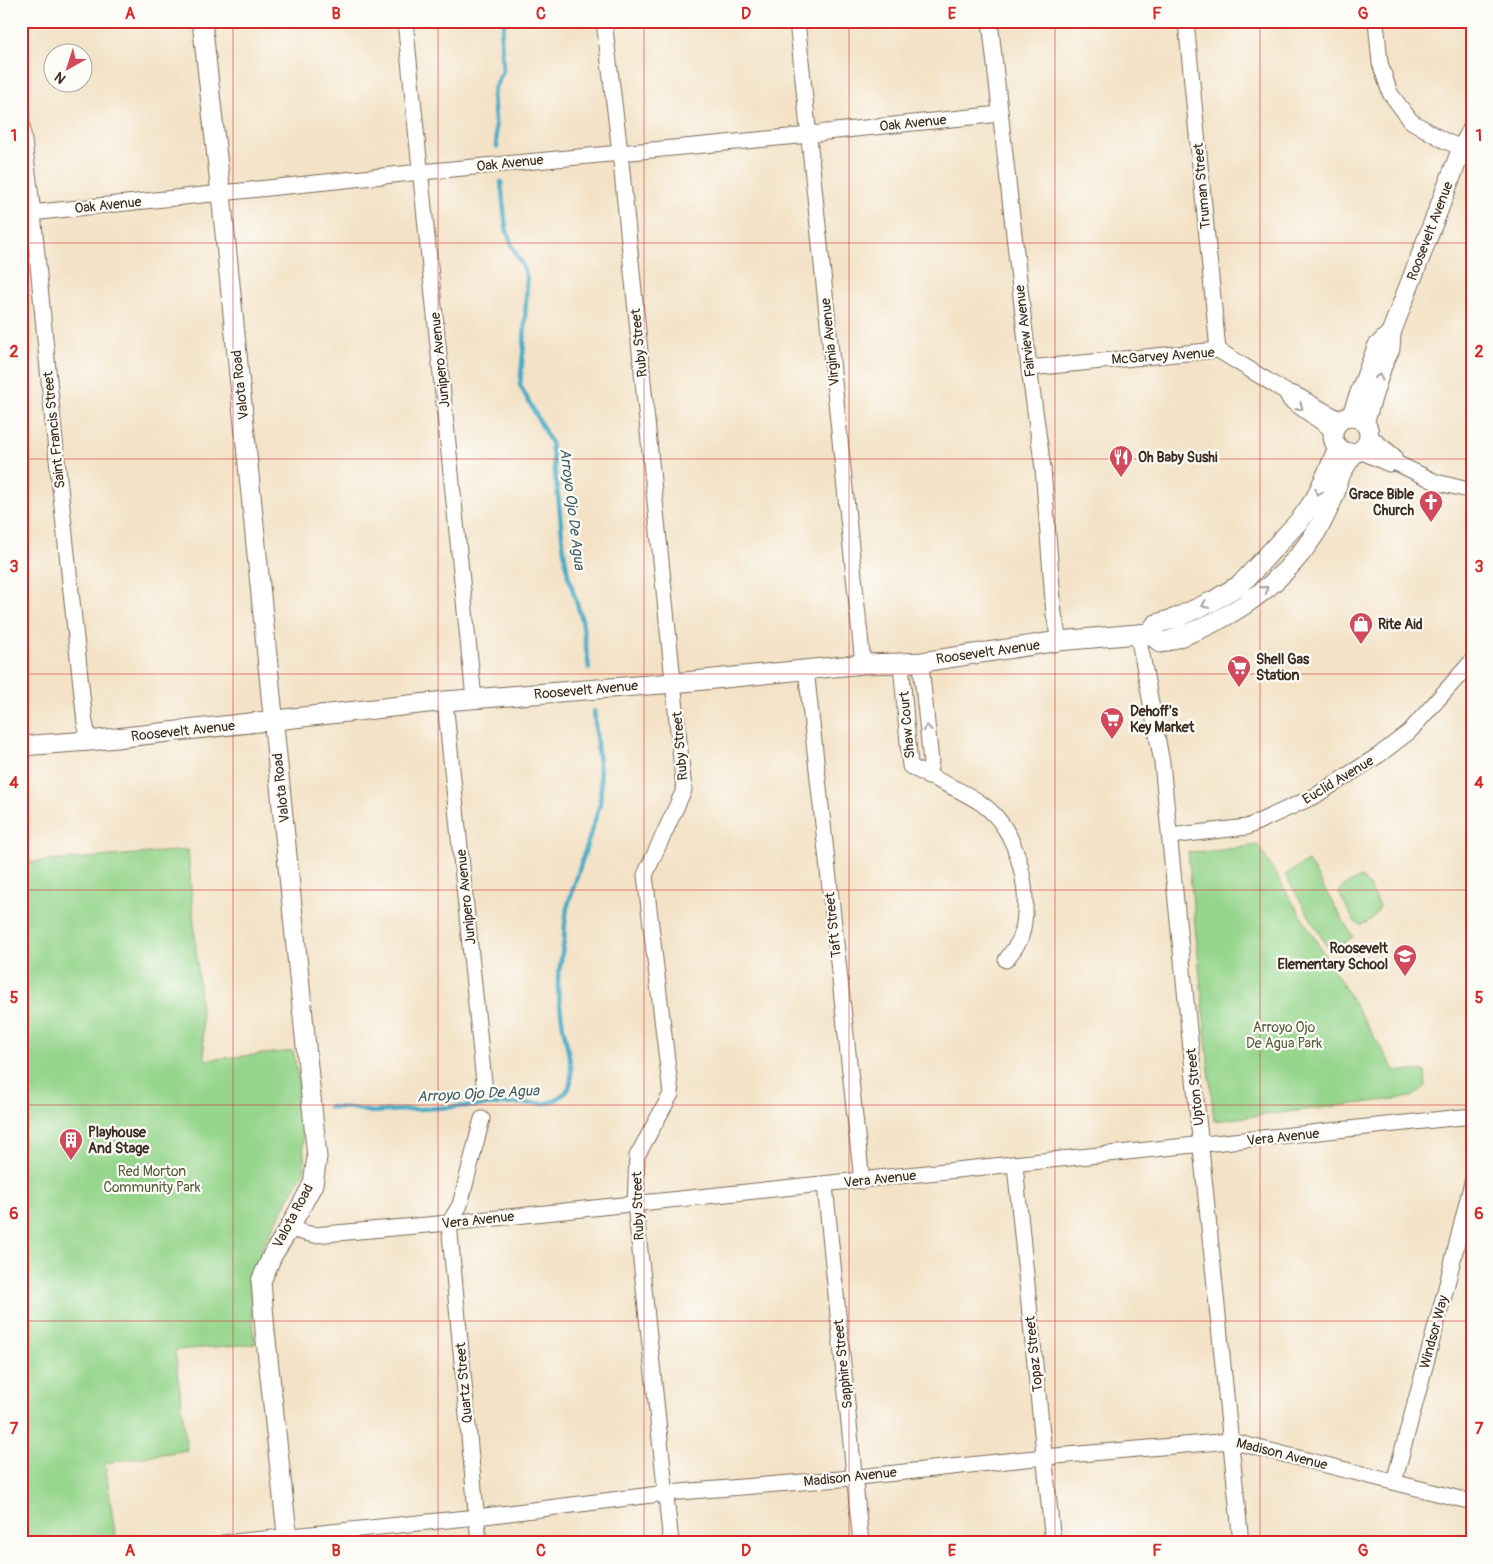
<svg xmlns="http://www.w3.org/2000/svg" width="1493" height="1564" font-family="Pangolin,sans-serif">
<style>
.park{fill:#95d58c;stroke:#688055}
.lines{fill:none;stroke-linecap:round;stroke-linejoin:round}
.stream{stroke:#47abc7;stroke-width:4.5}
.minor-casing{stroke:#7b6a59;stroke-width:17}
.tertiary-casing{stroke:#7b6a59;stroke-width:21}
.minor{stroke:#fff;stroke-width:15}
.tertiary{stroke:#fff;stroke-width:19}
.oneway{stroke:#a79f9a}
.grid{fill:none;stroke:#d62828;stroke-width:1;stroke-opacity:0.55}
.labels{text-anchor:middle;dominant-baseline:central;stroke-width:4.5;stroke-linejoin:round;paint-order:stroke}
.street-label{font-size:14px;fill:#3b2a1e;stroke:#fdfcf7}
.poi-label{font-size:14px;font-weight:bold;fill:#3b2a1e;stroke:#fdfcf7;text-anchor:start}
.park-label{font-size:14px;fill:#565d3f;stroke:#fdfcf7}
.water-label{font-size:15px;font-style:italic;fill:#405e62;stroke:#fdfcf7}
.neatline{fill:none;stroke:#d62828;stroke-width:2}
.grid-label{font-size:16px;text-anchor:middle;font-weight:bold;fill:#d62828}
</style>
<rect width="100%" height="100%" fill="#fdfcf7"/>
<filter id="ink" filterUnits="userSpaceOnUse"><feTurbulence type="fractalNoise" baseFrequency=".02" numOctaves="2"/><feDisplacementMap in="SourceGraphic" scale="10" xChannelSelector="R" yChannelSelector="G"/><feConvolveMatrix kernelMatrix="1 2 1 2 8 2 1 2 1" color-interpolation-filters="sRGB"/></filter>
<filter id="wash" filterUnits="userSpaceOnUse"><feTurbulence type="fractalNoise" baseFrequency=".0096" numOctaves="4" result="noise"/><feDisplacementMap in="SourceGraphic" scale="20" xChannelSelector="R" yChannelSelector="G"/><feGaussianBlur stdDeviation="1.12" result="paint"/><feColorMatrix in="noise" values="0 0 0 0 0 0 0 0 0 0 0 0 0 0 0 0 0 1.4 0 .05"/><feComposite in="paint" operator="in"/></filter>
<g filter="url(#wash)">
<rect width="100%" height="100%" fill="#f3e2c6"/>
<g class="park">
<path d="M 1258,845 L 1395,1071 L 1425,1071 L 1426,1086 L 1412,1097 L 1214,1121 L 1188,852 L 1214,851 Z"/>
<path d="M 188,850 L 205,1060 L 293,1051 L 298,1077 L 305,1169 L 264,1244 L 250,1289 L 255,1344 L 175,1350 L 187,1450 L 105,1463 L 116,1540 L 86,1543 L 21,1543 L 21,863 Z"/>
<path d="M 1308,861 L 1353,937 L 1330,951 L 1285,875 Z"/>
<path d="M 1361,877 L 1369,886 L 1380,906 C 1376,916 1371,921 1361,925 L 1354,921 L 1339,893 L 1344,886 Z"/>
</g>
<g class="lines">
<g class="stream">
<path d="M 497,147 L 493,95 L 495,87 L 503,71 L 501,36 L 505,21"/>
<path d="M 501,182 L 506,228 L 512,246 L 524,268 L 527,279 L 524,343 L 520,385 L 551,443 L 559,503 L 563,545 L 568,575 L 582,620 L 589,668"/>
<path d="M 329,1107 L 351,1108 L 372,1112 L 503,1104 L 546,1103 L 554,1101 L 565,1093 L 569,1088 L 571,1080 L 571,1066 L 563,1026 L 558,991 L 558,978 L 564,941 L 565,923 L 567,908 L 600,804 L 601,786 L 594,711"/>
</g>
</g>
</g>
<g filter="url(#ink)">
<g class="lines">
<g class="minor-casing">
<g id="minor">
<path d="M 405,21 L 474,699"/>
<path d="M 604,21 L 620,152 L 684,790 L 645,875 L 671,1094 L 637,1156 L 635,1204 L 671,1543"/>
<path d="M 797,21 L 863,664"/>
<path d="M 990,21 L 1029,368 L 1043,468 L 1054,614 L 1059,641"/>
<path d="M 1186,21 L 1218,350"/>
<path d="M 1376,21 L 1380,63 L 1390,93 L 1411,121 L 1445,141 L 1462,148"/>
<path d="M 21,118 L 33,213 L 53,422 L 85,723 L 89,741"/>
<path d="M 21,214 C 155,201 288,186 421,172 C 550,159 680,148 809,135 L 826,132 L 1000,114"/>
<path d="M 1029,368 L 1218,350 L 1286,392"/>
<path d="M 1334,431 L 1290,400 L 1286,392 L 1296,395 L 1341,420"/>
<path d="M 1360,451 L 1389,464 L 1394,462 L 1394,456 L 1369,436"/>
<path d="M 1394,462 L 1436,482 L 1472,491"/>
<path d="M 1137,633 L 1143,660 L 1162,763 L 1241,1543"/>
<path d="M 922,662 L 922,675 L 931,762 L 928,777"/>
<path d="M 901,663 L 910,766 C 933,780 960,788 982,804 C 1019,830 1033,894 1021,937 C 1018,945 1011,953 1006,960"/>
<path d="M 806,669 L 862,1181"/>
<path d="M 445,701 L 485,1092"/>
<path d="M 1170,836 L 1247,827 L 1315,796 L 1379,755 L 1409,732 L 1472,661"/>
<path d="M 1015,1165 L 1053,1543"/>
<path d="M 825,1185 L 861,1543"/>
<path d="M 289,1229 L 314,1235 L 449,1223 L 1472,1116"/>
<path d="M 1394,1482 L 1446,1288 L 1472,1182"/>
<path d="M 223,1543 L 477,1517 L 667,1493 L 840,1479 L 1044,1457 L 1231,1441 L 1472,1502"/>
<path d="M 479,1543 L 449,1223 L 460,1205 L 482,1119"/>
</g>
</g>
<g class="tertiary-casing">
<g id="tertiary">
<path d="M 202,21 L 221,194 L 317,1157 L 313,1184 L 289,1229 L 273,1254 L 261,1281 L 265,1331 L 288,1543"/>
<path d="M 1391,333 L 1462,148 L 1472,130"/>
<path d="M 1351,417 L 1377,347 L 1391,333 L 1390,349 L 1382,366 L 1364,423"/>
<circle cx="1351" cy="435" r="18"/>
<path d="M 1338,447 L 1330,467 L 1315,499 L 1300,520 L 1241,584 L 1213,601 L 1176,618 L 1156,624 L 1149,633 L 1161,643 C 1228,623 1287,584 1322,522 C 1327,512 1333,500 1336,490 C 1337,486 1337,483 1338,479 C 1342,470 1349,461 1354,453"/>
<path d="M 21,746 L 89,741 L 445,701 L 674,683 L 863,664 L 901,663 L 922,662 L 1059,641 L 1149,633"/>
</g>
</g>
<use href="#minor" class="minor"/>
<use href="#tertiary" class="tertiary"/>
</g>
<defs><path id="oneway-chevron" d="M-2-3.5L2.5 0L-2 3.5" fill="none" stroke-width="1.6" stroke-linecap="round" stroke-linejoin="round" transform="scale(1.25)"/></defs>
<g class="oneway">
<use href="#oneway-chevron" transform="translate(1379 377) rotate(-73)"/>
<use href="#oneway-chevron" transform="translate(1300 407) rotate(35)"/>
<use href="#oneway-chevron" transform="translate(1318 492) rotate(116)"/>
<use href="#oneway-chevron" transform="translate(1265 589) rotate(-40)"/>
<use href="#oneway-chevron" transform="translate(1205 605) rotate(155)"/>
<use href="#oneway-chevron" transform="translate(927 728) rotate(-96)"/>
</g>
</g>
<path class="grid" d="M 233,21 L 233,1543M 438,21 L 438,1543M 644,21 L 644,1543M 849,21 L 849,1543M 1055,21 L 1055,1543M 1260,21 L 1260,1543M 21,243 L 1472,243M 21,459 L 1472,459M 21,674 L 1472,674M 21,890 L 1472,890M 21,1105 L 1472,1105M 21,1321 L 1472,1321"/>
<defs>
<g id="restaurant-pin" transform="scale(1.25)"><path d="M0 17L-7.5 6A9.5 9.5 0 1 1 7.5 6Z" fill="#d1495b" stroke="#fdfcf7"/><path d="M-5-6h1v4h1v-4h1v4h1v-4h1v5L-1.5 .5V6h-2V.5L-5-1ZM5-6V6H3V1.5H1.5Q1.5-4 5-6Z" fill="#fff"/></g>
<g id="church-pin" transform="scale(1.25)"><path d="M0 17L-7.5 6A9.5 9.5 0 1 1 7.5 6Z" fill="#d1495b" stroke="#fdfcf7"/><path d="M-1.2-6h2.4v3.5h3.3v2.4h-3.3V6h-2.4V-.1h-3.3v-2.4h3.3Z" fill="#fff"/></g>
<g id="shop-pin" transform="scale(1.25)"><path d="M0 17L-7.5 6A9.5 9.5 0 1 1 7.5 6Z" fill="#d1495b" stroke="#fdfcf7"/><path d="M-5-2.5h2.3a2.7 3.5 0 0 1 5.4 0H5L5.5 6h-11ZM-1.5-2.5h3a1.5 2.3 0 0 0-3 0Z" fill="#fff"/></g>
<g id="supermarket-pin" transform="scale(1.25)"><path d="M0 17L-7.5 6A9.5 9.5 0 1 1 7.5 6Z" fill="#d1495b" stroke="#fdfcf7"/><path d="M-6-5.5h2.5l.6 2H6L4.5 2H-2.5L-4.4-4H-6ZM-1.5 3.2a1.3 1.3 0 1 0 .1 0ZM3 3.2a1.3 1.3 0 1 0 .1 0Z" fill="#fff"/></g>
<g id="school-pin" transform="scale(1.25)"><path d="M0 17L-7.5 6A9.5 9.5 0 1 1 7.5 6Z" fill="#d1495b" stroke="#fdfcf7"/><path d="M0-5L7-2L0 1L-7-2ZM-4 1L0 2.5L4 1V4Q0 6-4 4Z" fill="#fff"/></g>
<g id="building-pin" transform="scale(1.25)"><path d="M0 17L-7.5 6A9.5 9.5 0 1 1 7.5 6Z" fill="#d1495b" stroke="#fdfcf7"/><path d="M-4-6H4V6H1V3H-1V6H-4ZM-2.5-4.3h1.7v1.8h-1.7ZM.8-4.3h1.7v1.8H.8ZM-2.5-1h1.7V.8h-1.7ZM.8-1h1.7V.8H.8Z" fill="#fff"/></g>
</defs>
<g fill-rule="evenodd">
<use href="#restaurant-pin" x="1121" y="457"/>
<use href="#church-pin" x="1431" y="502"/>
<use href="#shop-pin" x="1361" y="624"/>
<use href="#supermarket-pin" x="1239" y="667"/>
<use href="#supermarket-pin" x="1112" y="719"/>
<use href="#school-pin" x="1405" y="956"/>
<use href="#building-pin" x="71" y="1140"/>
</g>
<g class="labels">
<g class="street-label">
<text transform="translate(913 123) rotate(-6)">Oak Avenue</text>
<text transform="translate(510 163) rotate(-6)">Oak Avenue</text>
<text transform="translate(1202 186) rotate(-95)">Truman Street</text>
<text transform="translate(108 205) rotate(-6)">Oak Avenue</text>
<text transform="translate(1430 231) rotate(-69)">Roosevelt Avenue</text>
<text transform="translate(1025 331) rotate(-97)">Fairview Avenue</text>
<text transform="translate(830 342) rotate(-96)">Virginia Avenue</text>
<text transform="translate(639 343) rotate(-96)">Ruby Street</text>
<text transform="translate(1163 356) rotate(-4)">McGarvey Avenue</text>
<text transform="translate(440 360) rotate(-96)">Junipero Avenue</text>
<text transform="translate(240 385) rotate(-96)">Valota Road</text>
<text transform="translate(54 430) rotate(-96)">Saint Francis Street</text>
<text transform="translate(988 652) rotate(-8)">Roosevelt Avenue</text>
<text transform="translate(586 690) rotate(-5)">Roosevelt Avenue</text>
<text transform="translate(907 725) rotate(-95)">Shaw Court</text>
<text transform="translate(183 731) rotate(-6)">Roosevelt Avenue</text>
<text transform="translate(680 746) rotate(-95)">Ruby Street</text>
<text transform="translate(1338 780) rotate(-31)">Euclid Avenue</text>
<text transform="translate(281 788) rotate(-96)">Valota Road</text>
<text transform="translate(466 897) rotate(-96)">Junipero Avenue</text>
<text transform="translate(833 925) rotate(-96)">Taft Street</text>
<text transform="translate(1195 1087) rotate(-96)">Upton Street</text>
<text transform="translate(1283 1137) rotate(-6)">Vera Avenue</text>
<text transform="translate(880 1179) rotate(-6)">Vera Avenue</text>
<text transform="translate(638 1206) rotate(-92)">Ruby Street</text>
<text transform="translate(293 1216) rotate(-62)">Valota Road</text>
<text transform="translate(478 1220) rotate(-6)">Vera Avenue</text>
<text transform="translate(1434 1332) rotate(-75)">Windsor Way</text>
<text transform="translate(1034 1354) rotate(-96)">Topaz Street</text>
<text transform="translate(843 1364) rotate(-96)">Sapphire Street</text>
<text transform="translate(464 1383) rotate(-95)">Quartz Street</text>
<text transform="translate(1282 1454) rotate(14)">Madison Avenue</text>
<text transform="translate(850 1477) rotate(-6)">Madison Avenue</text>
</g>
<g class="poi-label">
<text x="1138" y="457">Oh Baby Sushi</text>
<text x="1414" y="494" text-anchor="end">Grace Bible<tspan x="1414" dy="16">Church</tspan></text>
<text x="1378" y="624">Rite Aid</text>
<text x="1256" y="659">Shell Gas<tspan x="1256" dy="16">Station</tspan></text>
<text x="1130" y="711">Dehoff's<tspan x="1130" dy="16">Key Market</tspan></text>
<text x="1388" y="948" text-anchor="end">Roosevelt<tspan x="1388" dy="16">Elementary School</tspan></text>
<text x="88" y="1132">Playhouse<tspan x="88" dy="16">And Stage</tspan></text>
</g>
<g class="park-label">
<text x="1284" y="1027">Arroyo Ojo<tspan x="1284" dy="16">De Agua Park</tspan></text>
<text x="152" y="1171">Red Morton<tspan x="152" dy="16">Community Park</tspan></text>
</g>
<g class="water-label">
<text transform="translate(572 509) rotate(83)">Arroyo Ojo De Agua</text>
<text transform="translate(478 1094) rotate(-3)">Arroyo Ojo De Agua</text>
</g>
</g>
<rect width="1493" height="1564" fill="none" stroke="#fdfcf7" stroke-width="55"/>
<g transform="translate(68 68) rotate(219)"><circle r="24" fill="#fdfcf7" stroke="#afa8a0"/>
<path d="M0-4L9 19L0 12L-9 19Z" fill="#d1495b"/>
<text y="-8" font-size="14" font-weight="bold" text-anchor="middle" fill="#3b2a1e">N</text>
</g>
<rect x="28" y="28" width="1438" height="1508" class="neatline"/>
<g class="grid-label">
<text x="130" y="19">A</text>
<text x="336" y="19">B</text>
<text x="541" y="19">C</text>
<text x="746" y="19">D</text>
<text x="952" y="19">E</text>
<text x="1157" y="19">F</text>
<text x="1363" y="19">G</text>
<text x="14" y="141">1</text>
<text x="1479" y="141">1</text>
<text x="14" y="357">2</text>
<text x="1479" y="357">2</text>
<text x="14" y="572">3</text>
<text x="1479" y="572">3</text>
<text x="14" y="788">4</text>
<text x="1479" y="788">4</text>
<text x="14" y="1003">5</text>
<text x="1479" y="1003">5</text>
<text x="14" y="1219">6</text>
<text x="1479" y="1219">6</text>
<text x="14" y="1434">7</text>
<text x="1479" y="1434">7</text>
<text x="130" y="1556">A</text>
<text x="336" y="1556">B</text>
<text x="541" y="1556">C</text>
<text x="746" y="1556">D</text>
<text x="952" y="1556">E</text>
<text x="1157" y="1556">F</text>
<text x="1363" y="1556">G</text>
</g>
</svg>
